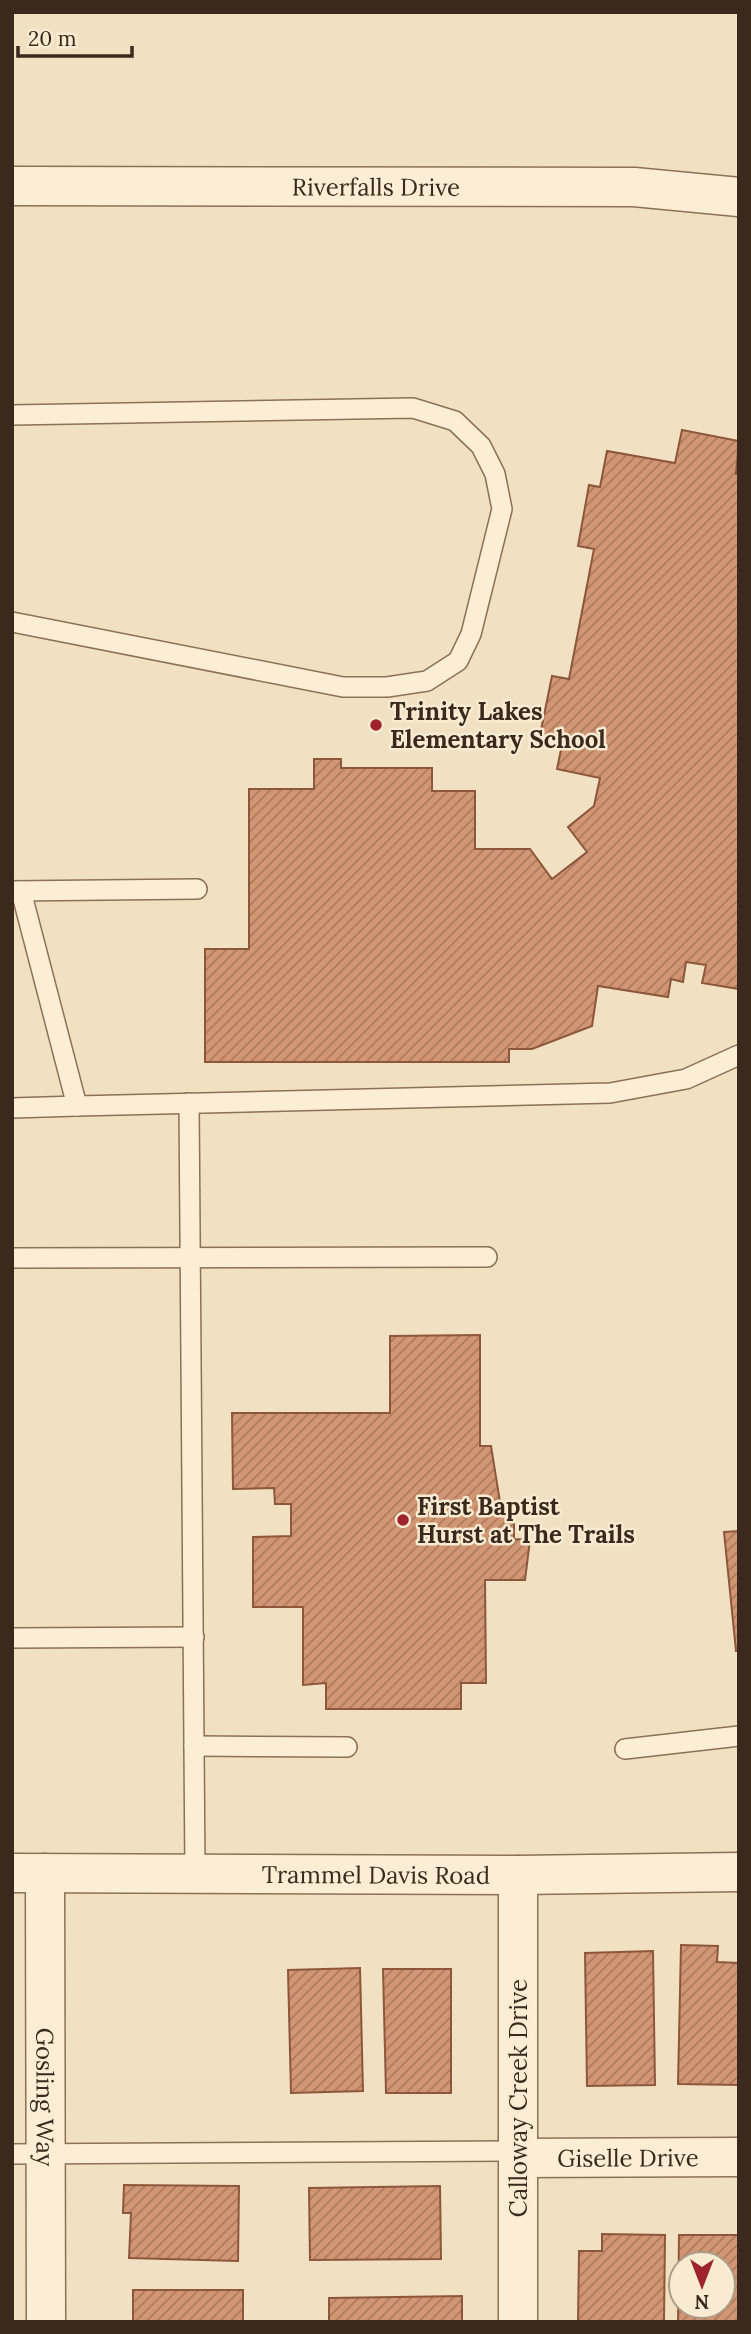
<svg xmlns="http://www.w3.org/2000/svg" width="751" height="2334" font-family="Lora,serif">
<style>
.building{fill:url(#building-hatch);stroke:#8d573b;stroke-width:2;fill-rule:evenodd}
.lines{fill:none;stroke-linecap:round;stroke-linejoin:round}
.service-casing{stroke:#8c7057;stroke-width:22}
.minor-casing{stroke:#8c7057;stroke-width:41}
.service{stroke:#fbeed5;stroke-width:19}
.minor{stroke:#fbeed5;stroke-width:38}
.poi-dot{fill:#9f232a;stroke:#f8ebd1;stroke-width:2.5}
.labels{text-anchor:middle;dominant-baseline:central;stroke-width:5;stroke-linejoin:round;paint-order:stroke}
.street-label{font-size:24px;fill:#3a291c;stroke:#f8ebd1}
.poi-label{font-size:24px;font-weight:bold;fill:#3a291c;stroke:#f8ebd1;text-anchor:start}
</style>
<defs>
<pattern id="building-hatch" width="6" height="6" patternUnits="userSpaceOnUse" patternTransform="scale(1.75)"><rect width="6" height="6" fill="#d29674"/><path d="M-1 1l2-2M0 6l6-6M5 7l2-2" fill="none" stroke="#ab7a5e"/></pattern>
</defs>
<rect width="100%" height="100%" fill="#f1e0c1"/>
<g class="building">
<path d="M 682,430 L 739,441 L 736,474 L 739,474 L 739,989 L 702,983 L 706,965 L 686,962 L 683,982 L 671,979 L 668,997 L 598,986 L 592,1026 L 532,1049 L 509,1049 L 509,1062 L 205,1062 L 205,949 L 249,949 L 249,789 L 314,789 L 314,759 L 341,759 L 341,768 L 432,768 L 432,791 L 475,791 L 475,849 L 530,849 L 552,879 L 587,852 L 568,827 L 594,806 L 600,778 L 557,769 L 563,740 L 540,735 L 552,676 L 569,679 L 594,549 L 578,546 L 589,485 L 600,487 L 607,451 L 675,463 Z"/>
<path d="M 480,1335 L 480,1446 L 491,1446 L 500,1502 L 514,1502 L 514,1539 L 530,1540 L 525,1580 L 485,1580 L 486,1683 L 461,1683 L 461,1709 L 326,1709 L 326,1683 L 303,1685 L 303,1607 L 253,1607 L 253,1537 L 291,1536 L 291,1504 L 275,1504 L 274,1488 L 233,1489 L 232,1413 L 390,1413 L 390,1336 Z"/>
<path d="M 739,1531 L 739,1651 L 736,1651 L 724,1532 Z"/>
<path d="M 681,1945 L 718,1946 L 717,1962 L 739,1963 L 739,2085 L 678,2084 Z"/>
<path d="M 653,1951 L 655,2085 L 587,2086 L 585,1953 Z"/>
<path d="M 360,1968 L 363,2091 L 291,2093 L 288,1970 Z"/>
<path d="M 383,1969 L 451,1969 L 451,2093 L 386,2093 Z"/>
<path d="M 124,2185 L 239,2186 L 238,2261 L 129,2258 L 131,2213 L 123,2213 Z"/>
<path d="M 440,2186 L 441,2259 L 310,2260 L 309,2188 Z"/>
<path d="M 602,2234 L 665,2235 L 664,2322 L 578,2322 L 579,2251 L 602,2251 Z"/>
<path d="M 679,2235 L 739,2235 L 739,2322 L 678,2322 ZM 681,2264 L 723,2264 L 723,2306 L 681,2306 Z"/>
<rect x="133" y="2290" width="110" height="32"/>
<path d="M 462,2296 L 462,2322 L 329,2322 L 329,2298 Z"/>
</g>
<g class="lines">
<g class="service-casing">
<g id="service">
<path d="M 12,415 L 413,408 L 455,421 L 481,446 L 495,474 L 502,509 L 471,634 L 458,661 L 427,681 L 387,687 L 343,687 L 12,622"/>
<path d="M 12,891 L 197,889"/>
<path d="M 21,891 L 77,1106 L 610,1093 L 686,1079 L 739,1055"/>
<path d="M 189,1103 L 195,1874"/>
<path d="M 12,1108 L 77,1106"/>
<path d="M 12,1258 L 487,1257"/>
<path d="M 12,1638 L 194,1637"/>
<path d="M 194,1746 L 347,1747"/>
<path d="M 625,1749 L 739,1736"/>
<path d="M 12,2154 L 518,2151"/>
</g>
</g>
<g class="minor-casing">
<g id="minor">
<path id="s1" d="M 12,186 L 634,187 L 739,197"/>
<path id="s2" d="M 12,1873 L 518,1875 L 739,1872"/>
<path id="s3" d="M 45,1873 L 46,2322"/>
<path d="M 518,1875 L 518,2322"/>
<path id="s4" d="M 518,2158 L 739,2157"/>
</g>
</g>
<use href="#service" class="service"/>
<use href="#minor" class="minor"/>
</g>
<g class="poi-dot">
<circle cx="376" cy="725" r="7"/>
<circle cx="403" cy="1520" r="7"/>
</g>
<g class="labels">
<g class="street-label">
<text stroke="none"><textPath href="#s1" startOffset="364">Riverfalls Drive</textPath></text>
<text stroke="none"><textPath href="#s2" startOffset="364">Trammel Davis Road</textPath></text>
<text stroke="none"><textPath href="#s3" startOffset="224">Gosling Way</textPath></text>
<text transform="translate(518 2098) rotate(-90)">Calloway Creek Drive</text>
<text stroke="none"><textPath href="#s4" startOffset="110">Giselle Drive</textPath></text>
</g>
<g class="poi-label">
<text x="390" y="711">Trinity Lakes<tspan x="390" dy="28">Elementary School</tspan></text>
<text x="417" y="1506">First Baptist<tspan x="417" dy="28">Hurst at The Trails</tspan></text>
</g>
</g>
<rect width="751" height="2334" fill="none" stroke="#3a291c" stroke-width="28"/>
<g transform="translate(702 2285) rotate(180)"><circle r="33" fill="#f8ebd1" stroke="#ac9d89" stroke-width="2"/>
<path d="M0-5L12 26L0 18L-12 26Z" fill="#9f232a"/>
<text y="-10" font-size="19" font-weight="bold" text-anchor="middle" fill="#3a291c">N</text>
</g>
<path d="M18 46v10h114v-10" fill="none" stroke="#3a291c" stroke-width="3.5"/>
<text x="28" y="46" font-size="21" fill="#3a291c" stroke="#f8ebd1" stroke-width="5" paint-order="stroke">20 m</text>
</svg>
